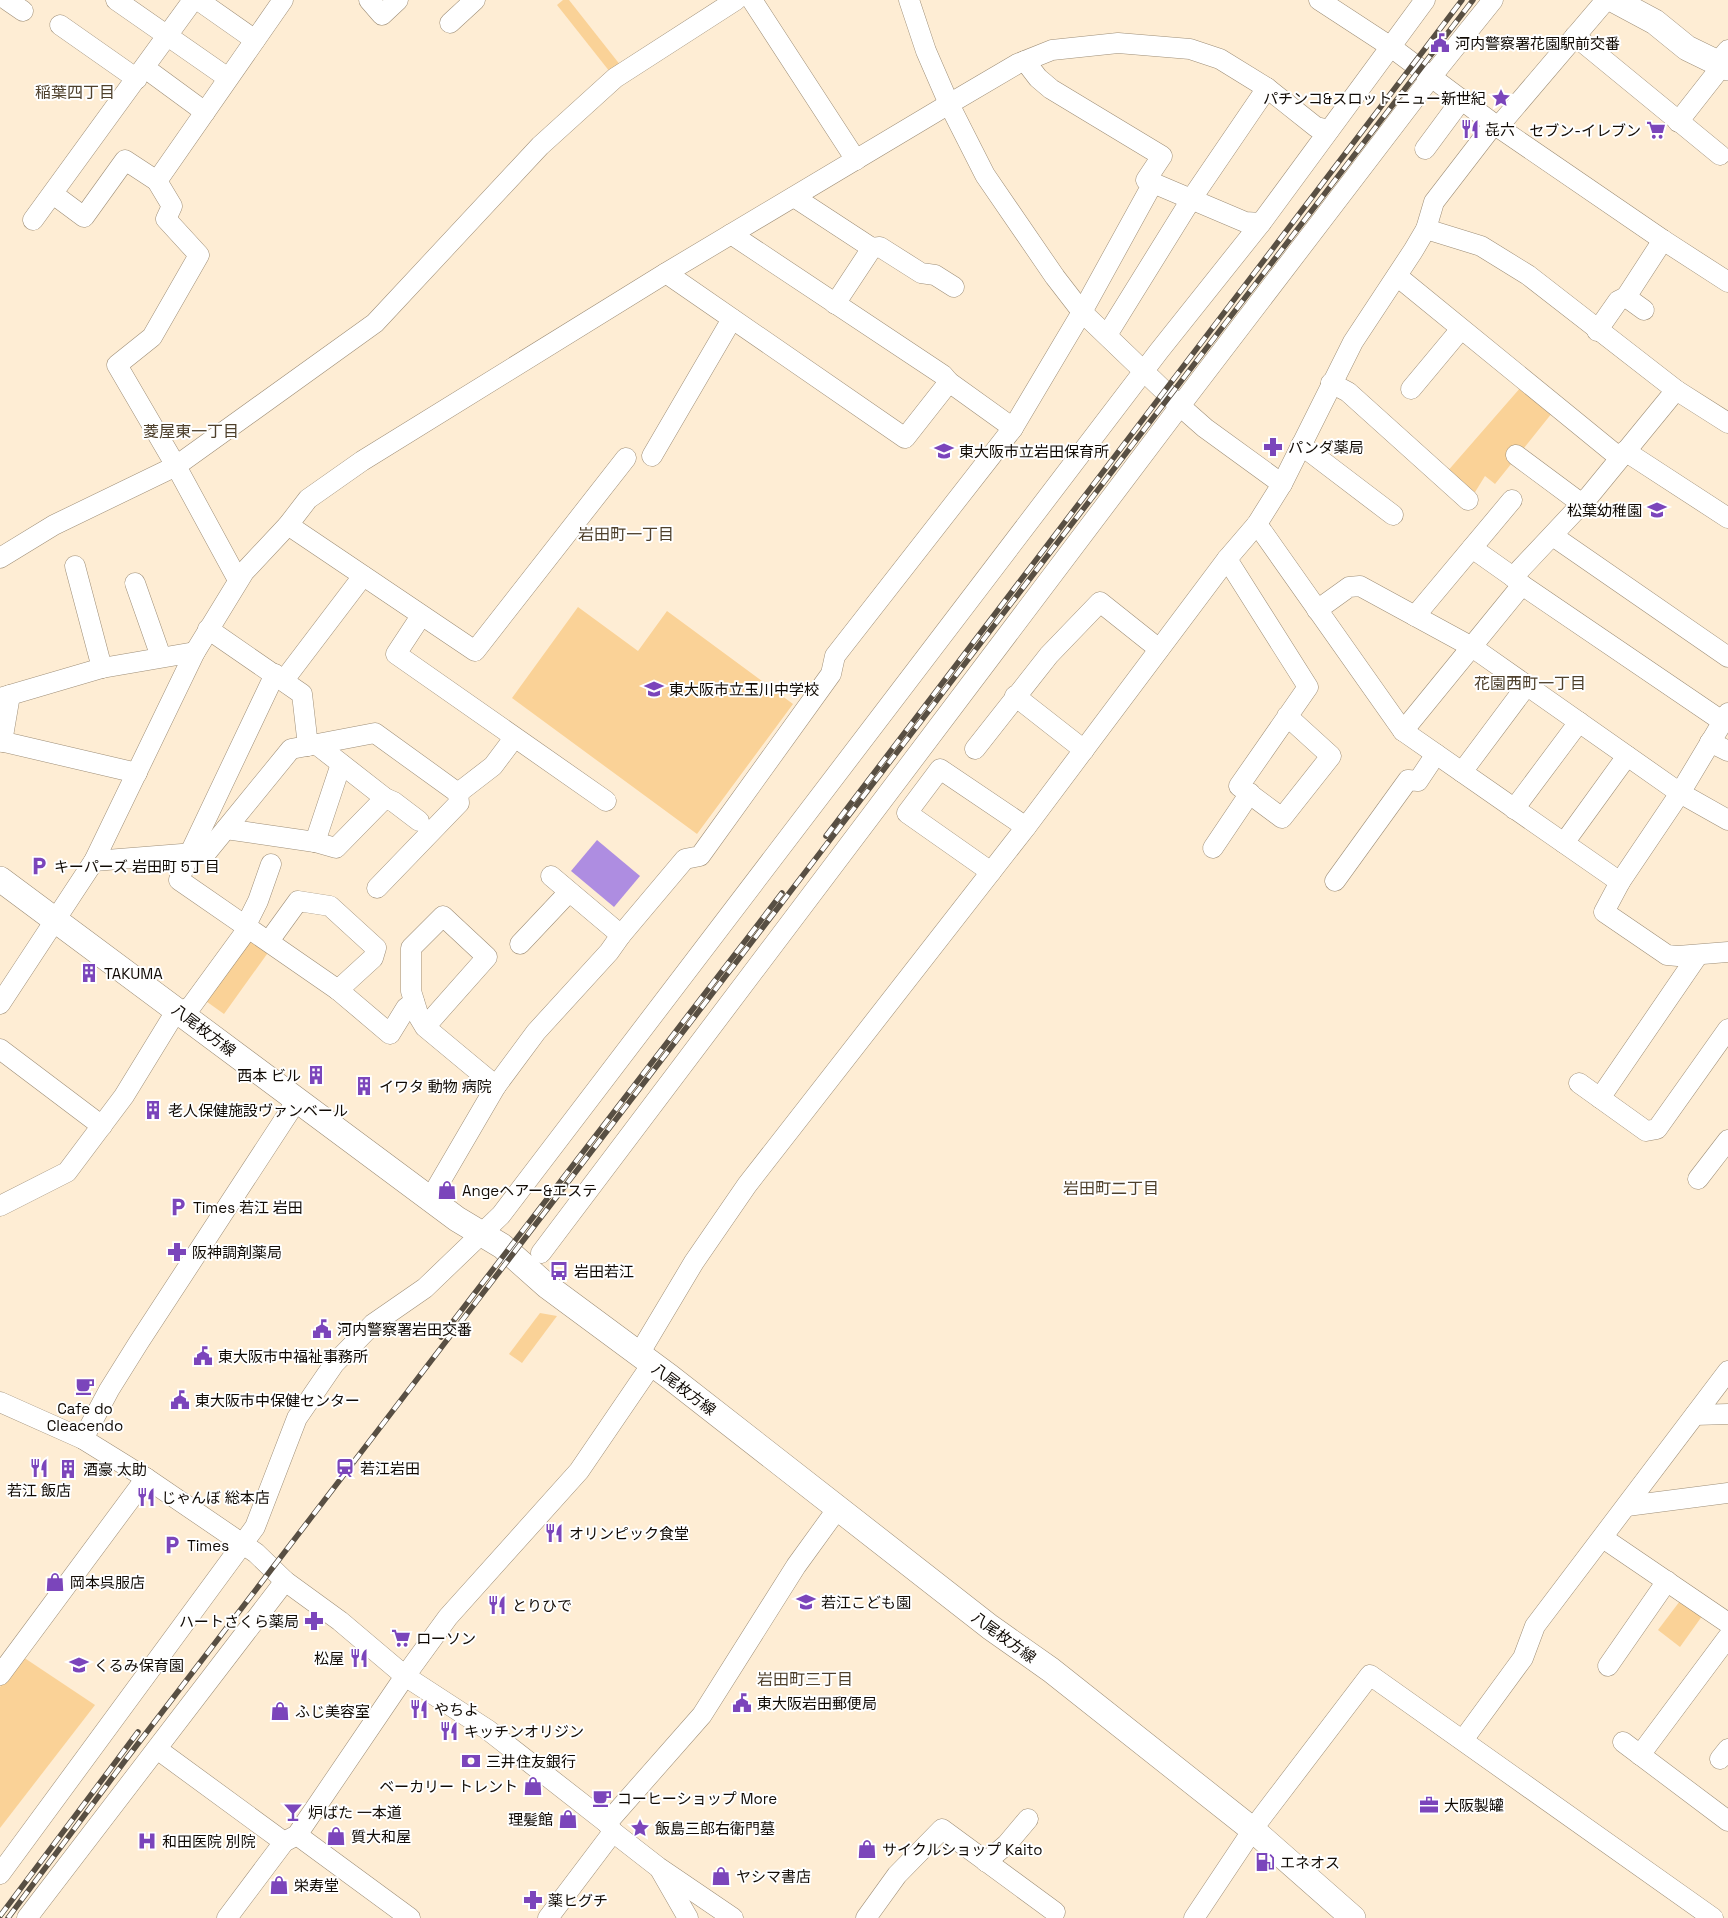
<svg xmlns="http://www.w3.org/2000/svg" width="1728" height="1918" font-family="'Space Grotesk','Noto Sans JP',sans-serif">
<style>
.green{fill:#fad297}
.water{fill:#ae8de1}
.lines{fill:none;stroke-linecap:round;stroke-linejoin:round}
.minor-casing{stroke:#9e8e77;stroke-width:21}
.major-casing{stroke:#9e8e77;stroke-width:26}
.minor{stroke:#fff;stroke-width:20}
.major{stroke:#fff;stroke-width:25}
.rail-casing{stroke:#584f43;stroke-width:5.5}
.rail{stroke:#fff;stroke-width:4;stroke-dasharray:11;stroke-linecap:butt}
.labels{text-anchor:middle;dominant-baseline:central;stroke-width:4;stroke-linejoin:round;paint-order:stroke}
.poi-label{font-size:15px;fill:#100a04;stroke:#fff;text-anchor:start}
.street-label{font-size:15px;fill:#100a04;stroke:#fff}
.neighbourhood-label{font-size:16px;fill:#4e402c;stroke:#fff}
</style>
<rect width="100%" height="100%" fill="#feedd4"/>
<g class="green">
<path d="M 563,0 L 569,0 L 621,66 L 610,72 L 557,5 Z"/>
<path d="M 1521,387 L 1552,413 L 1495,484 L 1485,476 L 1472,497 L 1446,473 Z"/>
<path d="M 578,607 L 638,651 L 667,611 L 793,704 L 697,834 L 512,698 Z"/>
<path d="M 251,932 L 272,947 L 224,1014 L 203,999 Z"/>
<path d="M 540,1313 L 557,1316 L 522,1363 L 509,1354 Z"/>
<path d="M 1683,1597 L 1705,1612 L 1680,1647 L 1658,1630 Z"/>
<path d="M 23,1657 L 95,1705 L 0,1828 L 0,1687 Z"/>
</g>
<path class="water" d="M 597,840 L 640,876 L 614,907 L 571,871 Z"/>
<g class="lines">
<g class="minor-casing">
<g id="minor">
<path d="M 7,0 L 23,11"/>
<path d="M 116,0 L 228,78"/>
<path d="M 198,0 L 255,40"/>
<path d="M 369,0 L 382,15 L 398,0"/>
<path d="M 752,0 L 856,160"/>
<path d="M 909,0 L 926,51 L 949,104 L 985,175 L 1055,277 L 1082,312 L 1180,406 L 1205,428 L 1282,484"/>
<path d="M 1319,0 L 1391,47 L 1498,127 L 1663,240 L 1728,282"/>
<path d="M 450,23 L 475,0"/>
<path d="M 60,25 L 137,79"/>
<path d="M 1575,36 L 1720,155"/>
<path d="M 1025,61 L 1038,78 L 1051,89 L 1162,156 L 1146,180 L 1245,222 L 1261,223"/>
<path d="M 1716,64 L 1728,50"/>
<path d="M 145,68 L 205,112"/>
<path d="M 1678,122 L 1722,66"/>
<path d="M 1498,127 L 1606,0"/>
<path d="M 1425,149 L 1462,99"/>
<path d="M 53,194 L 84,217 L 125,160 L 157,181"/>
<path d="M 794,197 L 872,248 L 835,304"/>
<path d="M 33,220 L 193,0"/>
<path d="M 1426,229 L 1481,246 L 1528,275 L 1676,390 L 1728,423"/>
<path d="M 731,234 L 943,375 L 949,382 L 1013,428"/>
<path d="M 872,248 L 880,247 L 921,273 L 935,275 L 954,287"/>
<path d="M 666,273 L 905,438 L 949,382"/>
<path d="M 1397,276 L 1620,458"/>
<path d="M 1626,297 L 1663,240"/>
<path d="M 1597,331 L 1618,301 L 1626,297 L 1644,310"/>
<path d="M 1107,335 L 1192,198 L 1267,88"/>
<path d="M 1331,383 L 1348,392 L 1468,500"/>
<path d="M 1411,389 L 1461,329"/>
<path d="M 1676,390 L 1590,495 L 1513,577 L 1522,585 L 1722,721"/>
<path d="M 1301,445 L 1393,515"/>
<path d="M 1625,451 L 1728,518"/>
<path d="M 1516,455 L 1582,504"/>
<path d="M 652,456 L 732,319"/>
<path d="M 1257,524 L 1403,731 L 1620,882"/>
<path d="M 288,525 L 475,651 L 626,458"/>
<path d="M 1553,536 L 1728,657"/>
<path d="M 1472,548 L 1513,577"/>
<path d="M 0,558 L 54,525 L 176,466 L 375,323 L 540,146 L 615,78 L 736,0"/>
<path d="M 1227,559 L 1308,687 L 1246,776 L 1239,786 L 1282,818 L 1331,756 L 1287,716"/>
<path d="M 75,566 L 102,668"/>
<path d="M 238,580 L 176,466 L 117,365 L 152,337 L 199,255 L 166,219 L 172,206 L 157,181 L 283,0"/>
<path d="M 135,583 L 161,657"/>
<path d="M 1317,610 L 1349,587 L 1360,586 L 1472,647 L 1680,793 L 1728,820"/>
<path d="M 421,616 L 396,654 L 606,801"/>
<path d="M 1415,616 L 1512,500"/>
<path d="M 208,629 L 302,694 L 308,746"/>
<path d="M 284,680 L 363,576"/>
<path d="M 1015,696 L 1084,750"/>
<path d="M 0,698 L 102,668 L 195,652"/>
<path d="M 1728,713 L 1680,793 L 1620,882 L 1604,912 L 1667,955 L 1678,956 L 1728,952"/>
<path d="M 1403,731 L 1522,585"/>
<path d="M 0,741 L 137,773"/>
<path d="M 2,742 L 10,695"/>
<path d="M 1710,742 L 1728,751"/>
<path d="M 316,744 L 385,798 L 394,802 L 419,821"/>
<path d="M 975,749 L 1049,655 L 1100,602 L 1159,649"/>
<path d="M 1462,772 L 1527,685"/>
<path d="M 1514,809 L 1579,722"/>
<path d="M 226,829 L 315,842 L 336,848 L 385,798"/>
<path d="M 315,842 L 341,764"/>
<path d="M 1564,843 L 1627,756"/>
<path d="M 1213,848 L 1250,793"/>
<path d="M 94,861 L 207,852 L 291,749 L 375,733 L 458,793 L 493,766 L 511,742"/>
<path d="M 991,872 L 907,813 L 940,769 L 1026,827"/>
<path d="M 551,876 L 621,935"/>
<path d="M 1335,881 L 1408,780 L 1418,781 L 1436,754"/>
<path d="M 377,888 L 459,803 L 458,793"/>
<path d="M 246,925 L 258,901 L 271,864"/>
<path d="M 269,941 L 298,901 L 330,906 L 376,948 L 373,958 L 338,990 L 179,880 L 189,855 L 275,674"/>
<path d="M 520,944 L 569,892"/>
<path d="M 338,990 L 390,1034 L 406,1008 L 414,1002"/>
<path d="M 0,1004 L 94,861 L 195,652 L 244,572 L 288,525 L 308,499 L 362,461 L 666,273 L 949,104 L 1017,64 L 1052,50 L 1118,43 L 1190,49 L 1220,59 L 1267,88 L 1316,127 L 1329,130"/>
<path d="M 425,1027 L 487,957 L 443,916 L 411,948 L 411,991 L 419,1017 L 425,1027 L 496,1086 L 430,1199"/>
<path d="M 0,1049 L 102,1126"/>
<path d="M 1579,1083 L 1646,1131 L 1657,1129 L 1728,1029"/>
<path d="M 496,1086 L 536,1032 L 609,952 L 621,935 L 685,859 L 700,856 L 831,674 L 835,656 L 1013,428 L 1082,312 L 1153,183"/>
<path d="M 1600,1098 L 1698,955"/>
<path d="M 1698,1179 L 1728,1140"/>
<path d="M 0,1206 L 67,1172 L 124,1096 L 170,1021 L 192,1005 L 249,927"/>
<path d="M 541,1253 L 1180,406 L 1432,76 L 1493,0"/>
<path d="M 639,1354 L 694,1262 L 747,1185 L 1026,827 L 1227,559 L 1257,524 L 1282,484 L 1353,342 L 1413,251 L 1426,229 L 1434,202 L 1494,124"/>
<path d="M 0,1402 L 83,1439 L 146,1478 L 256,1553 L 285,1581 L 340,1621 L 405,1676 L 488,1730 L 607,1823 L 613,1832 L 658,1867 L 733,1918"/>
<path d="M 1695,1415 L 1728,1414"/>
<path d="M 83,1439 L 109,1390 L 139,1342 L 297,1100"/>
<path d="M 1627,1506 L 1728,1493"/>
<path d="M 1603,1538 L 1728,1623"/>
<path d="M 1608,1666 L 1667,1581"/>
<path d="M 0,1675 L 146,1478"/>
<path d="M 1463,1740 L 1523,1658 L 1535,1626 L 1728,1371"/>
<path d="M 1623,1742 L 1728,1821"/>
<path d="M 157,1749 L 284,1842"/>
<path d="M 1640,1755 L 1728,1637"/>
<path d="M 1720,1759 L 1728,1749"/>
<path d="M 607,1823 L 702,1715 L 796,1566 L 838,1508"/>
<path d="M 297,1835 L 410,1918"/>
<path d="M 986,1862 L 1007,1844 L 1028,1819"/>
<path d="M 661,1871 L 688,1918"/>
<path d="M 0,1874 L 255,1527 L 297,1418 L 334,1364 L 373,1324 L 425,1288 L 501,1215 L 1159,351 L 1261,223 L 1425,0"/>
<path d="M 27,1918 L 285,1581"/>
<path d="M 227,1918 L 284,1842 L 297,1835 L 405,1676 L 448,1617 L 579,1471 L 652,1364"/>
<path d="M 548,1918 L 613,1832"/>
<path d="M 866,1918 L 897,1875 L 942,1829 L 1055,1912"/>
<path d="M 1194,1918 L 1258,1822 L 1370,1675 L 1713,1918"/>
</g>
</g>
<g class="major-casing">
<g id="major">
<path d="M 1614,0 L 1655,22 L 1687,48 L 1728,68"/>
<path d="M 0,879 L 457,1219 L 502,1246 L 547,1286 L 670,1377 L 990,1627 L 1051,1670 L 1253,1830 L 1353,1918"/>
</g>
</g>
<use href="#minor" class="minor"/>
<use href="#major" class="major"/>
<g class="rail-casing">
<g id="rail">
<path d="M 826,836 L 1462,0"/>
<path d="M 441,1337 L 782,893"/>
<path d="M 0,1916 L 138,1732"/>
<path d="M 8,1918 L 127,1758 L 1473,0"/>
</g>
</g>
<use href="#rail" class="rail"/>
</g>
<defs>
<g id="civic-bare" transform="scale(1.5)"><path d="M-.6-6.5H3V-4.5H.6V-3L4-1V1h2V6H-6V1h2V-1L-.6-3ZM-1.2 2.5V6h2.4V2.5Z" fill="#7b45bb" stroke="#fff" stroke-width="2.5" paint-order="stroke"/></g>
<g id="sight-bare" transform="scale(1.5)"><path d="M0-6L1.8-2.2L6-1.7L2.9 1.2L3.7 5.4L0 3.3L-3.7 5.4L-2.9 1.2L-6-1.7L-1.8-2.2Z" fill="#7b45bb" stroke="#fff" stroke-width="2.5" paint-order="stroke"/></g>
<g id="restaurant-bare" transform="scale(1.5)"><path d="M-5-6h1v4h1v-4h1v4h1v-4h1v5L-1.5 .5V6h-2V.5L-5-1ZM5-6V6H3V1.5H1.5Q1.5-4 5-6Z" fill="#7b45bb" stroke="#fff" stroke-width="2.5" paint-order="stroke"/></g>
<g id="supermarket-bare" transform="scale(1.5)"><path d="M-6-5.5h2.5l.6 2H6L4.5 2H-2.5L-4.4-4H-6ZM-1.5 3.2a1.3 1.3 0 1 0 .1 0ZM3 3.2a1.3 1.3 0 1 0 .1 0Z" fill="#7b45bb" stroke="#fff" stroke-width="2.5" paint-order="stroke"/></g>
<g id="pharmacy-bare" transform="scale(1.5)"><path d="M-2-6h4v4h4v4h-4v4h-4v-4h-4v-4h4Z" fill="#7b45bb" stroke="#fff" stroke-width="2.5" paint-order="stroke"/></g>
<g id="school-bare" transform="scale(1.5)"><path d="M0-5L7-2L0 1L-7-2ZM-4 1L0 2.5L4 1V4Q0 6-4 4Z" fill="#7b45bb" stroke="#fff" stroke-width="2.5" paint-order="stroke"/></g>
<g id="parking-bare" transform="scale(1.5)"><path d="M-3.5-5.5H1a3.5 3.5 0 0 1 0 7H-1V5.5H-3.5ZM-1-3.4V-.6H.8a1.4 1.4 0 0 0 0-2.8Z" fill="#7b45bb" stroke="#fff" stroke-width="2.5" paint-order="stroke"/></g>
<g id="building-bare" transform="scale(1.5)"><path d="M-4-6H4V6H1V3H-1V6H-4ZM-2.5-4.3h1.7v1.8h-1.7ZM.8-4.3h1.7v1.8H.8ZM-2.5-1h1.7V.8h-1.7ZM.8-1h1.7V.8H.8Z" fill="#7b45bb" stroke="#fff" stroke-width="2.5" paint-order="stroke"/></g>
<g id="shop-bare" transform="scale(1.5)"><path d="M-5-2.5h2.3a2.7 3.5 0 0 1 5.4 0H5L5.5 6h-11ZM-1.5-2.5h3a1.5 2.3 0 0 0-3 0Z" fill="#7b45bb" stroke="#fff" stroke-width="2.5" paint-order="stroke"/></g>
<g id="bus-bare" transform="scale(1.5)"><path d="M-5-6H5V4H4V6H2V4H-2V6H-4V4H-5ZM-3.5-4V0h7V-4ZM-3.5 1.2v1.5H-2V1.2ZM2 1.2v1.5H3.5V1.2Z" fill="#7b45bb" stroke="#fff" stroke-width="2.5" paint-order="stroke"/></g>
<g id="cafe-bare" transform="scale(1.5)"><path d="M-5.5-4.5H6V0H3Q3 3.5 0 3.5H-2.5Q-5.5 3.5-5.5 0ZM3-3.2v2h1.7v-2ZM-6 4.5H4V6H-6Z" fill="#7b45bb" stroke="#fff" stroke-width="2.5" paint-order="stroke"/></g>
<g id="station-bare" transform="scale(1.5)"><path d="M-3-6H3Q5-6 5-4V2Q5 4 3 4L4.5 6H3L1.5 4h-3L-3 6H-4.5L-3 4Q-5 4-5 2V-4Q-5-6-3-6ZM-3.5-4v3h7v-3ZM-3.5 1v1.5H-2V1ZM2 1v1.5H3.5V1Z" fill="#7b45bb" stroke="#fff" stroke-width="2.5" paint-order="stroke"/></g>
<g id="bank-bare" transform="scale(1.5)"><path d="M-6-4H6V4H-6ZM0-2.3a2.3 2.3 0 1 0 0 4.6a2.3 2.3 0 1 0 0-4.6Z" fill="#7b45bb" stroke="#fff" stroke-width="2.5" paint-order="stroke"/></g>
<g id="office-bare" transform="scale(1.5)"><path d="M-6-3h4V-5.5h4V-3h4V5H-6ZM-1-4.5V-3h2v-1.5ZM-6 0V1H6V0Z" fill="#7b45bb" stroke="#fff" stroke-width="2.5" paint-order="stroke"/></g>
<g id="bar-bare" transform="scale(1.5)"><path d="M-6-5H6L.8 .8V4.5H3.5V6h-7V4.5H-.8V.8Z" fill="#7b45bb" stroke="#fff" stroke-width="2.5" paint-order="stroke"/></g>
<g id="hospital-bare" transform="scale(1.5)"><path d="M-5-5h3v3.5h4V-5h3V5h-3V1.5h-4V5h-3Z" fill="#7b45bb" stroke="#fff" stroke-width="2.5" paint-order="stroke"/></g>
<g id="fuel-bare" transform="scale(1.5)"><path d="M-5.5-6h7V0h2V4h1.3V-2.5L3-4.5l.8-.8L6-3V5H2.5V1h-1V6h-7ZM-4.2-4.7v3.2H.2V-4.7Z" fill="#7b45bb" stroke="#fff" stroke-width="2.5" paint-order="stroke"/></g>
</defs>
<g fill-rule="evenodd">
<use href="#civic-bare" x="1440" y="43"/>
<use href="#sight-bare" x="1501" y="98"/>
<use href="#restaurant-bare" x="1470" y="129"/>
<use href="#supermarket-bare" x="1656" y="130"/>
<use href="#pharmacy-bare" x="1273" y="447"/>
<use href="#school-bare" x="944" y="451"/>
<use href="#school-bare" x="1657" y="510"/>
<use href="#school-bare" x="654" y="689"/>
<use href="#parking-bare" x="39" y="866"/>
<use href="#building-bare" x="89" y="973"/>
<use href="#building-bare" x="316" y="1075"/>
<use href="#building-bare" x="364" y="1086"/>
<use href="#building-bare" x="153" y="1110"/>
<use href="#shop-bare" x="447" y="1190"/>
<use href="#parking-bare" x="178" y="1207"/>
<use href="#pharmacy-bare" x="177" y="1252"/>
<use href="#bus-bare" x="559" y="1271"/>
<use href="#civic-bare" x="322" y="1329"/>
<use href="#civic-bare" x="203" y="1356"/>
<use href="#cafe-bare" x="85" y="1386"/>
<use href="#civic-bare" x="180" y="1400"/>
<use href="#restaurant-bare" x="39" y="1468"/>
<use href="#station-bare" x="345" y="1468"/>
<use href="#building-bare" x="68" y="1469"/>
<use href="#restaurant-bare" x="146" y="1497"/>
<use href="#restaurant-bare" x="554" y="1533"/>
<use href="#parking-bare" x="172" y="1545"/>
<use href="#shop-bare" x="55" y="1582"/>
<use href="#school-bare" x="806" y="1602"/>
<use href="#restaurant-bare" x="497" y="1605"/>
<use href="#pharmacy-bare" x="314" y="1621"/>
<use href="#supermarket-bare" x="401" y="1638"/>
<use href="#restaurant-bare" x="359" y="1658"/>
<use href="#school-bare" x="79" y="1665"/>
<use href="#civic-bare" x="742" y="1703"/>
<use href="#restaurant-bare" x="419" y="1709"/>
<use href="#shop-bare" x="280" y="1711"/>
<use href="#restaurant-bare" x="449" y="1731"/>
<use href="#bank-bare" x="471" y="1761"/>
<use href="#shop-bare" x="533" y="1786"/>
<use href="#cafe-bare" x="602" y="1798"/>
<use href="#office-bare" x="1429" y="1805"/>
<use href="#bar-bare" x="293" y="1812"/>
<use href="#shop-bare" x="568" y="1819"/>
<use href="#sight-bare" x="640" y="1828"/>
<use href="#shop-bare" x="336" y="1836"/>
<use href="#hospital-bare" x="147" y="1841"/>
<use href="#shop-bare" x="867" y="1849"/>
<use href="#fuel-bare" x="1265" y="1862"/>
<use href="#shop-bare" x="721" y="1876"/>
<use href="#shop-bare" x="279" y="1885"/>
<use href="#pharmacy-bare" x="533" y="1900"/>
</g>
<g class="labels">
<g class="poi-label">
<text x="1455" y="43">河内警察署花園駅前交番</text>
<text x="1486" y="98" text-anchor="end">パチンコ&amp;スロット ニュー新世紀</text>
<text x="1485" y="129">㐂六</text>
<text x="1641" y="130" text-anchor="end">セブン-イレブン</text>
<text x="1288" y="447">パンダ薬局</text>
<text x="959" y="451">東大阪市立岩田保育所</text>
<text x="1642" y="510" text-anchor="end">松葉幼稚園</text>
<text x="669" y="689">東大阪市立玉川中学校</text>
<text x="54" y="866">キーパーズ 岩田町 5丁目</text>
<text x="104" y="973">TAKUMA</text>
<text x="301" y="1075" text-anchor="end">西本 ビル</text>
<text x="379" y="1086">イワタ 動物 病院</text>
<text x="168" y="1110">老人保健施設ヴァンベール</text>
<text x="462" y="1190">Angeヘアー&amp;エステ</text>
<text x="193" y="1207">Times 若江 岩田</text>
<text x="192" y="1252">阪神調剤薬局</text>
<text x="574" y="1271">岩田若江</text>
<text x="337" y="1329">河内警察署岩田交番</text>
<text x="218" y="1356">東大阪市中福祉事務所</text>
<text x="195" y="1400">東大阪市中保健センター</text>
<text x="85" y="1408" text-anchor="middle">Cafe do<tspan x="85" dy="17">Cleacendo</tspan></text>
<text x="360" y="1468">若江岩田</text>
<text x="83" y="1469">酒豪 太助</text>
<text x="39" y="1490" text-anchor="middle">若江 飯店</text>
<text x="161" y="1497">じゃんぼ 総本店</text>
<text x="569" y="1533">オリンピック食堂</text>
<text x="187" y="1545">Times</text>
<text x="70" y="1582">岡本呉服店</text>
<text x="821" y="1602">若江こども園</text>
<text x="512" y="1605">とりひで</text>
<text x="299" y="1621" text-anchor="end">ハートさくら薬局</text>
<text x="416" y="1638">ローソン</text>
<text x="344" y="1658" text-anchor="end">松屋</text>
<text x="94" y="1665">くるみ保育園</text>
<text x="757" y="1703">東大阪岩田郵便局</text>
<text x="434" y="1709">やちよ</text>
<text x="295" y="1711">ふじ美容室</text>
<text x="464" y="1731">キッチンオリジン</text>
<text x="486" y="1761">三井住友銀行</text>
<text x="518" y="1786" text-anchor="end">ベーカリー トレント</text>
<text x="617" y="1798">コーヒーショップ More</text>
<text x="1444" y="1805">大阪製罐</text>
<text x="308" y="1812">炉ばた 一本道</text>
<text x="553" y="1819" text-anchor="end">理髪館</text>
<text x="655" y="1828">飯島三郎右衛門墓</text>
<text x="351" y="1836">質大和屋</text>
<text x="162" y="1841">和田医院 別院</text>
<text x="882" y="1849">サイクルショップ Kaito</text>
<text x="1280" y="1862">エネオス</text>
<text x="736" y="1876">ヤシマ書店</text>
<text x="294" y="1885">栄寿堂</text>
<text x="548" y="1900">薬ヒグチ</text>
</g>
<g class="street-label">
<text transform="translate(204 1030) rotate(37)">八尾枚方線</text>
<text transform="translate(684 1389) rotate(37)">八尾枚方線</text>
<text transform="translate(1004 1637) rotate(36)">八尾枚方線</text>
</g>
<g class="neighbourhood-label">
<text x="75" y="92">稲葉四丁目</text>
<text x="191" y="431">菱屋東一丁目</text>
<text x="626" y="534">岩田町一丁目</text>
<text x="1530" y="683">花園西町一丁目</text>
<text x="1111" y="1188">岩田町二丁目</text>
<text x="805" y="1679">岩田町三丁目</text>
</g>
</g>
</svg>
